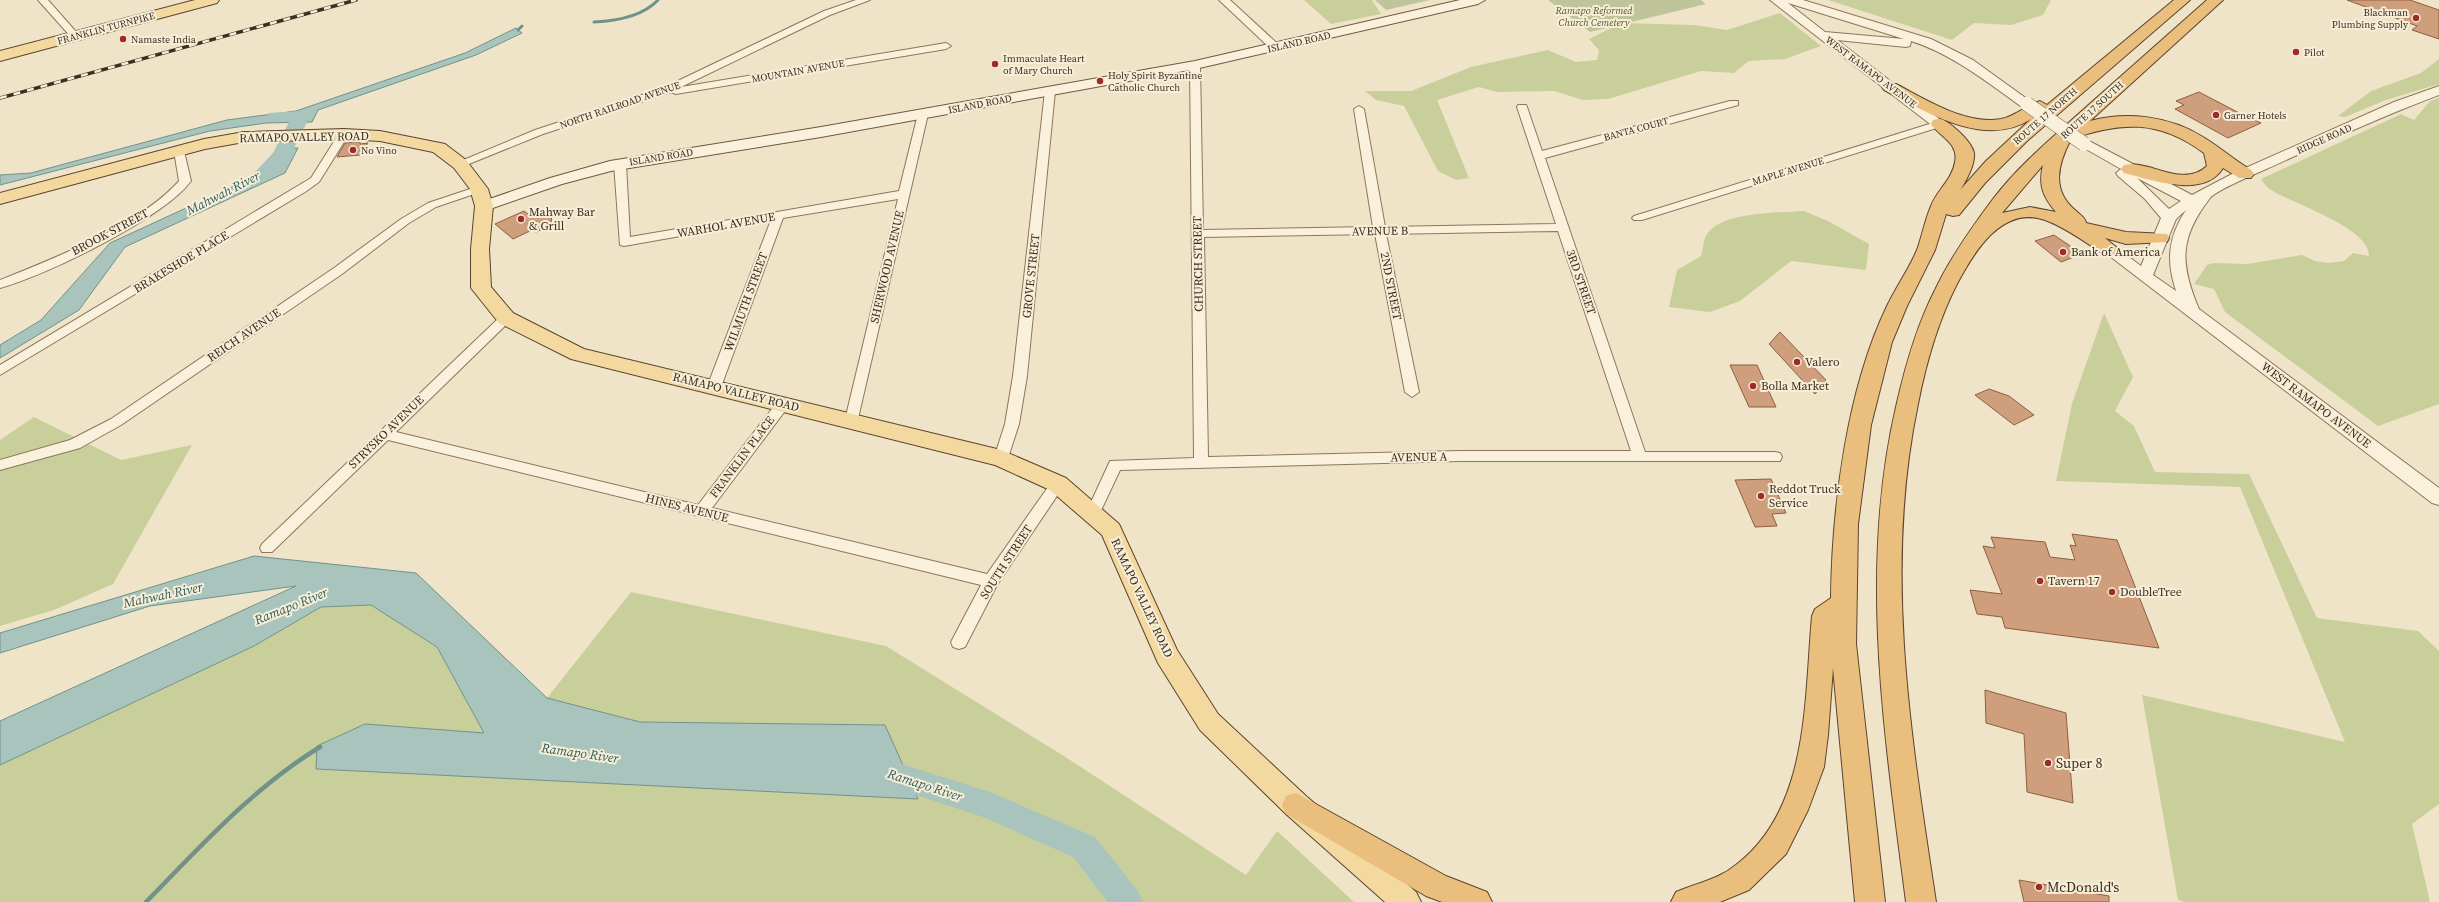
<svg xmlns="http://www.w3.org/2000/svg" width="2439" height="902" font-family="'Source Serif 4',serif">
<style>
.green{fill:#c9cf9b}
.cemetery{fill:#bfc49a}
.water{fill:#a9c4bc;stroke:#6f938a}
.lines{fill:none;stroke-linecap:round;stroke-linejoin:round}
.stream-far1{stroke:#6f938a;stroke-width:3}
.stream{stroke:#6f938a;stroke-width:4.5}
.river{fill:#a9c4bc;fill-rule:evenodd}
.building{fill:#cf9f7d;stroke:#8d5f41}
.minor-casing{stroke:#8d765c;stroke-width:2}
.tertiary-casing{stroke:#8d765c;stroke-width:2}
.secondary-casing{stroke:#6f573f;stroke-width:2}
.primary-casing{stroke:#5b4430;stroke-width:2}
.trunk-casing{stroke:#5b4430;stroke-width:2}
.minor{fill:#faf1dc;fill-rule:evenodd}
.tertiary{fill:#faf1dc;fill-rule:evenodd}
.secondary{fill:#faf1dc;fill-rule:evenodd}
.primary{fill:#f3d9a0;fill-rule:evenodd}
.trunk{fill:#eabe7c;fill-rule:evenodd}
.rail-casing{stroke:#3d2e20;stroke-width:3.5}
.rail{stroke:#f7eed8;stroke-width:2.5;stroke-dasharray:7;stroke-linecap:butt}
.tertiary-bridge-casing{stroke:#8d765c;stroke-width:15;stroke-linecap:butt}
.tertiary-bridge{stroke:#faf1dc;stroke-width:14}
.poi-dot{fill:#9e2a2b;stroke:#f7eed8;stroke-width:1.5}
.labels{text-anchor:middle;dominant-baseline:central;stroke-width:4;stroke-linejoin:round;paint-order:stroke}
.far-park-label{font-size:10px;font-style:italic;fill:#4d5a26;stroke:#f7eed8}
.far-poi-label{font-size:10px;fill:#3d2e20;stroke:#f7eed8;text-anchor:start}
.far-street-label{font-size:10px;fill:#3d2e20;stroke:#f7eed8}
.street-label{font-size:12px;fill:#3d2e20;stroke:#f7eed8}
.poi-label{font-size:12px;fill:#3d2e20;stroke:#f7eed8;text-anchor:start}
.water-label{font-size:13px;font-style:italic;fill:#2f5d5a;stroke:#f7eed8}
.near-poi-label{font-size:14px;fill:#3d2e20;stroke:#f7eed8;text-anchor:start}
</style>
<rect width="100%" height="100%" fill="#f0e4c8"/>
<g class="green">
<path d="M 1304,0 L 1372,0 L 1381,14 L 1331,24 Z"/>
<path d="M 1828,0 L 2051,0 L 2043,15 L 2011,25 L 1974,23 L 1952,40 Z"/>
<path d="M 1780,13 L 1821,46 L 1785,59 L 1749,61 L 1734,73 L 1701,71 L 1608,99 L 1583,100 L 1554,91 L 1497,92 L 1479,87 L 1437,100 L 1469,178 L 1456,180 L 1438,171 L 1404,106 L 1376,100 L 1365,91 L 1411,91 L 1471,67 L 1548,50 L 1576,62 L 1597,60 L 1599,50 L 1589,39 L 1621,23 L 1694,25 L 1727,30 Z"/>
<path d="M 2439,59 L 2439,84 L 2386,100 L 2345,117 L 2338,116 L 2371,91 L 2421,73 Z"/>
<path d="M 2439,98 L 2439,404 L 2378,426 L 2225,312 L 2214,289 L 2194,284 L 2207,265 L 2214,263 L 2247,264 L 2302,255 L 2315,261 L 2328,263 L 2344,261 L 2353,253 L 2369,256 C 2369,227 2293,204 2271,190 C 2267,188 2264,183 2261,179 L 2401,114 L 2414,120 L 2430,101 Z"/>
<path d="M 1804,211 L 1830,222 L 1869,244 L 1866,270 L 1791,261 L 1740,301 L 1710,312 L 1669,307 L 1677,270 L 1701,256 C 1703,250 1703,244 1705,238 C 1716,211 1779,213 1804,211 Z"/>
<path d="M 2104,313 L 2133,377 L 2115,411 L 2134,426 L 2155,472 L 2249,474 L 2317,618 L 2418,631 L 2439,651 L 2439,804 L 2412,824 L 2430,902 L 2184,902 L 2178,900 L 2142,695 L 2345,742 L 2240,487 L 2056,481 L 2072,404 Z"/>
<path d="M 34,417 L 121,460 L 192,445 L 113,584 L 54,610 L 0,626 L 0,440 Z"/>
<path d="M 631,592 L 886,646 L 1067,758 L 1246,875 L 1277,831 L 1354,902 L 0,902 L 0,765 L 254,646 L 321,607 L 371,605 L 437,647 L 484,733 L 365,724 L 317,746 L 885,725 L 640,722 L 547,698 Z"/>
</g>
<g class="cemetery">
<path d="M 1375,0 L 1430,0 L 1386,10 Z"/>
<path d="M 1548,0 L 1701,0 L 1706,4 L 1590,32 Z"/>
</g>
<g class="water">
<path d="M 516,28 L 522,33 L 476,55 L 318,110 L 312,122 L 266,123 L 210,131 L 0,185 L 0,175 L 31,173 L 227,120 L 296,111 L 465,53 Z"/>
<path d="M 280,148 L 298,148 L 285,173 L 125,247 L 79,310 L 0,358 L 0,345 L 41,320 L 110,243 L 260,174 Z"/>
<path d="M 254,556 L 416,573 L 547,698 L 640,722 L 885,725 L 918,799 L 316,769 L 317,746 L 365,724 L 484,733 L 437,647 L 371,605 L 321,607 L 254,646 L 0,765 L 0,721 L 296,586 L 150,606 L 0,653 L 0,633 Z"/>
</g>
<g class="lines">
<g class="stream-far1">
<path d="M 594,22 C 617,21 642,17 658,0"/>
<path d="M 518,30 L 522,26"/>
</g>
<path class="stream" d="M 146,902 C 200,847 254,787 320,747"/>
<g class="river">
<path d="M 301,111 L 307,112 L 310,116 L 290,156 L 271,177 L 257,177 L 254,173 L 273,153 L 289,122 L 269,121 L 266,117 L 269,113 Z"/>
<path d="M 878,759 L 886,759 L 990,792 L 1095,837 L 1138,891 L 1143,902 L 1108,902 L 1073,857 L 983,817 L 886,785 L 868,781 L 863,772 L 868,763 Z"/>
</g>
</g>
<g class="building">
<path d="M 2347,0 L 2410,0 L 2439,10 L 2439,39 L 2412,30 L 2417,26 Z"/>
<path d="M 2199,92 L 2243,115 L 2261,123 L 2228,138 L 2175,109 L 2184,105 L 2176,101 Z"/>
<path d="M 360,142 L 360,144 L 368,143 L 360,155 L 337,157 L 345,143 Z"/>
<path d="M 552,209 L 551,225 L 536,232 L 532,230 L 513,239 L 495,224 L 524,211 L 533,218 Z"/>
<path d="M 2054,235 L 2082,254 L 2061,262 L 2035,241 Z"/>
<path d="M 1780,332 L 1826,380 L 1815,394 L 1769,344 Z"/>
<path d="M 1730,365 L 1757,365 L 1776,407 L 1749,407 Z"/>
<path d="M 1989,389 L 2009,396 L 2034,415 L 2014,425 L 1975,395 Z"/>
<path d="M 1771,479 L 1786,513 L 1772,514 L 1777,526 L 1755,527 L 1735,480 Z"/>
<path d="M 2072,534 L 2117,540 L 2159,648 L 2005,628 L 2002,617 L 1977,614 L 1970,590 L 2002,594 L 1983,546 L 1995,548 L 1991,537 L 2045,542 L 2050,557 L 2075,560 L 2070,545 L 2076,546 Z"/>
<path d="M 1985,690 L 2066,713 L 2073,803 L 2027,792 L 2024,734 L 1986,723 Z"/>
<path d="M 2019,880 L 2109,896 L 2109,902 L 2024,902 Z"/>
</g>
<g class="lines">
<g class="minor-casing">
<g id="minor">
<path d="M 38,0 L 48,0 L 78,34 L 78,38 L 72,38 Z"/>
<path d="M 856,0 L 870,0 L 830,15 L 681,87 L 946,43 L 951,46 L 946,49 L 676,94 L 671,92 L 543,134 L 464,166 L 456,166 L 454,164 L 535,130 L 663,88 L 824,11 Z"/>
<path d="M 1219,0 L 1230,0 L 1280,46 L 1280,50 L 1272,50 Z"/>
<path d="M 1195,62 L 1200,65 L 1203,230 L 1373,227 L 1354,109 L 1359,106 L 1364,109 L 1385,227 L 1556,224 L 1517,107 L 1518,105 L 1526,105 L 1527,107 L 1542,151 L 1730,101 L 1738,101 L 1738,105 L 1545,158 L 1645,452 L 1775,452 L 1780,453 L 1782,457 L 1780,461 L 1460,461 L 1120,470 L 1098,517 L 1088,517 L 1086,513 L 1110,461 L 1194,458 L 1190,65 ZM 1558,231 L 1631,451 L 1460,451 L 1208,457 L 1204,237 L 1375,234 L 1405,392 L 1412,397 L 1419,392 L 1386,234 Z"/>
<path d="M 1050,88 L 1055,91 L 1027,376 L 1019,424 L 1008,458 L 1006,462 L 996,462 L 994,458 L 1005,424 L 1013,376 L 1045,91 Z"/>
<path d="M 923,111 L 928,114 L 857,423 L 852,425 L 845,420 L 898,199 L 783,218 L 721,387 L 719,390 L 709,390 L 707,387 L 771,220 L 624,246 L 620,245 L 614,164 L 616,162 L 624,162 L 626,164 L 630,237 L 899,191 L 918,114 Z"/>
<path d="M 1939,121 L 1944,124 L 1943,126 L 1642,220 L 1634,220 L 1632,218 L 1634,216 Z"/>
<path d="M 344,131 L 349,134 L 319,182 L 305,192 L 0,375 L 0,365 L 311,178 L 340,132 Z"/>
<path d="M 179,148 L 184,151 L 191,181 C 164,218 45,276 0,288 L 0,280 C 55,258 140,225 179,181 L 174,151 Z"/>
<path d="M 479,186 L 483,187 L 483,191 L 436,207 L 409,223 L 342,274 L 121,425 L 80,448 L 0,470 L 0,460 L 70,440 L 111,419 L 334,268 L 401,219 L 428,203 Z"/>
<path d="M 506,314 L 510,315 L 512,318 L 510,321 L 396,432 L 698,505 L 778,401 L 783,399 L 790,404 L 788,407 L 712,508 L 987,574 L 1053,480 L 1063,480 L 1065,484 L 997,585 L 965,647 L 959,649 L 953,647 L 951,642 L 981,585 L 388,440 L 272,552 L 262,552 L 260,548 L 262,544 L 502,315 Z"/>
</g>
</g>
<g class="tertiary-casing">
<g id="tertiary">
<path d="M 1770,0 L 1803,0 L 1931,39 L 1973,60 L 2034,104 L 2032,107 L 2022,107 C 1987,82 1952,54 1911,41 L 1910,46 L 1906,47 L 1837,40 L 1946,124 L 1944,127 L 1934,127 ZM 1788,3 L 1904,39 L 1825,32 Z"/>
<path d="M 2439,86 L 2439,95 C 2380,117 2322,144 2264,170 C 2255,174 2215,191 2210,198 C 2180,237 2179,262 2199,309 L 2439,488 L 2439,505 L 2432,503 L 2107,254 L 2104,251 L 2107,248 L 2117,248 L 2141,266 L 2161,218 L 2145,199 L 2118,176 L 2116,173 L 2121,169 L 2077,144 L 2084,140 L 2089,141 L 2192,195 L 2232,174 L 2394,102 ZM 2137,178 L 2181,201 L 2169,209 ZM 2186,210 C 2168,237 2166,261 2176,291 L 2153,275 L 2176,219 Z"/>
</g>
</g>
<g class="secondary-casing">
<path id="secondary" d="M 1460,0 L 1485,0 L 1478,4 L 1195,69 L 821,137 L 611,171 L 562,184 L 490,209 L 478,209 L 476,206 L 478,203 L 550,178 L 610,161 L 821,127 L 1195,61 Z"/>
</g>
<g class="primary-casing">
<g id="primary">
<path d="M 195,0 L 219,0 L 217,3 L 0,61 L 0,51 Z"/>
<path d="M 344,129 L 380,131 L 445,144 L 466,160 L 488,189 L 493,206 L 489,249 L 491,287 L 513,313 L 584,349 L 1001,450 L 1066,478 L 1119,524 L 1177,650 L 1218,714 L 1306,796 L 1416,892 L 1421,902 L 1385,902 L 1286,814 L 1200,730 L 1158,663 L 1102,535 L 1050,490 L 995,465 L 571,359 L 499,323 L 471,288 L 471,249 L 475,206 L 470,189 L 454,168 L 433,152 L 380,141 L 344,139 L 244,142 L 205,149 L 0,204 L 0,193 L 204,139 L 244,132 Z"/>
</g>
</g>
<g class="trunk-casing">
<g id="trunk">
<path d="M 2174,0 L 2190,0 L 2027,141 L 1985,183 L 1959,215 L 1953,216 L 1946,214 L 1935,250 L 1907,306 L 1892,342 L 1871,425 L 1858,524 L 1856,644 L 1885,902 L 1855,902 L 1833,668 L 1828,735 L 1824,767 L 1808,810 L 1786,854 L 1749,890 L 1720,902 L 1671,902 L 1676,892 C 1692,885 1714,880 1729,870 C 1810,815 1804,703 1812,616 L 1815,609 L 1831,598 C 1832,506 1847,389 1887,306 C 1896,287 1909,269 1917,250 C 1922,236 1925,220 1931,206 C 1937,190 1952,180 1955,162 C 1959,143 1940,137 1931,124 L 1933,120 C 1937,119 1941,118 1945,121 C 1954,126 1972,142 1974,153 C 1975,165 1966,181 1960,190 L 1986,161 L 2031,119 C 1985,149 1926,112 1884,90 L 1882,87 L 1884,84 L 1896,84 C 1927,100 1965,125 2001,119 C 2016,116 2026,105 2040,101 L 2047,105 Z"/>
<path d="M 2207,0 L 2223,0 L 2090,121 C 2127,111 2170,116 2203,137 C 2220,147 2234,160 2251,170 L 2254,174 L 2251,178 L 2239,178 L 2223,168 C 2204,199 2152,180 2124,173 L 2121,169 L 2124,165 C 2149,159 2182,189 2207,166 L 2204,153 C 2158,119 2121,122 2071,139 C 2058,164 2051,190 2075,210 C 2079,214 2086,218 2086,223 L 2126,232 L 2167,234 L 2169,238 L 2167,242 L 2126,244 L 2105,238 L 2121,251 L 2119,255 L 2105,255 C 2086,243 2067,228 2045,220 C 2002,205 1974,252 1957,284 C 1938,321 1926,363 1918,404 C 1883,570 1911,737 1936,902 L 1906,902 C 1885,738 1858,571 1896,407 C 1905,367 1916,327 1935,290 C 1950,258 1972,227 1993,199 C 2019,165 2053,137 2084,109 C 2125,73 2166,36 2207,0 ZM 2043,165 C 2038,185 2043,197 2056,212 L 2030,207 L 2002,213 Z"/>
<path d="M 1296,793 L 1446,876 L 1487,892 L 1492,902 L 1442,902 L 1426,896 L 1286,814 L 1282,805 L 1286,796 Z"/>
</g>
</g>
<use href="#minor" class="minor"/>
<use href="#tertiary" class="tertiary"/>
<use href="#secondary" class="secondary"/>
<use href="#primary" class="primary"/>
<use href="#trunk" class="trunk"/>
<g class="rail-casing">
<path id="rail" d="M 0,98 L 356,0"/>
</g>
<use href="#rail" class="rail"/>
<g class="tertiary-bridge-casing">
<path id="tertiary-bridge" d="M 2027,104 L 2084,144"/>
</g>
<use href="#tertiary-bridge" class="tertiary-bridge"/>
</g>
<g class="poi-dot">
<circle cx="2416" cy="18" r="4"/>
<circle cx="123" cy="39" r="4"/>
<circle cx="2296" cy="52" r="4"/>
<circle cx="995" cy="64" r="4"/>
<circle cx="1100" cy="81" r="4"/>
<circle cx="2216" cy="115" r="4"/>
<circle cx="353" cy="150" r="4"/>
<circle cx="521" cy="219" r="4"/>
<circle cx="2063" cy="252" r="4"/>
<circle cx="1797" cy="362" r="4"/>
<circle cx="1753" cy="386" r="4"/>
<circle cx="1761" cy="496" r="4"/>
<circle cx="2040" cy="581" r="4"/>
<circle cx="2112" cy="592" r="4"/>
<circle cx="2048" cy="763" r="4"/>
<circle cx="2039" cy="887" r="4"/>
</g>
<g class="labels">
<g class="far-park-label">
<text x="1594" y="10">Ramapo Reformed<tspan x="1594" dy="12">Church Cemetery</tspan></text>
</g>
<g class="far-poi-label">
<text x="2408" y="12" text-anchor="end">Blackman<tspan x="2408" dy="12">Plumbing Supply</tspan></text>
<text x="131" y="39">Namaste India</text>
<text x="2304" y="52">Pilot</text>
<text x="1003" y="58">Immaculate Heart<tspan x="1003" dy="12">of Mary Church</tspan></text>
<text x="1108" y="75">Holy Spirit Byzantine<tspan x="1108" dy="12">Catholic Church</tspan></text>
<text x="2224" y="115">Garner Hotels</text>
<text x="361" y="150">No Vino</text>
</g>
<g class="far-street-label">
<text transform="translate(106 28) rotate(-15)">FRANKLIN TURNPIKE</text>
<text transform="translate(1299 42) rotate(-13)">ISLAND ROAD</text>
<text transform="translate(798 71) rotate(-10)">MOUNTAIN AVENUE</text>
<text transform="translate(1871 72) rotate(37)">WEST RAMAPO AVENUE</text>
<text transform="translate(980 104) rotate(-11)">ISLAND ROAD</text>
<text transform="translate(620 105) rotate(-19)">NORTH RAILROAD AVENUE</text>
<text transform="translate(2092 110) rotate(-42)">ROUTE 17 SOUTH</text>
<text transform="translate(2045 116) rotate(-41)">ROUTE 17 NORTH</text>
<text transform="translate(1636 129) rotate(-15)">BANTA COURT</text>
<text transform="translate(2324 139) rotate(-24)">RIDGE ROAD</text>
<text transform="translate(661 157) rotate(-9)">ISLAND ROAD</text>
<text transform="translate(1788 171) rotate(-17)">MAPLE AVENUE</text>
</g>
<g class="street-label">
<text transform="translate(304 137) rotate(-1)">RAMAPO VALLEY ROAD</text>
<text transform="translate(726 225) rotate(-10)">WARHOL AVENUE</text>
<text transform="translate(1380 231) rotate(-1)">AVENUE B</text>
<text transform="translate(110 232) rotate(-28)">BROOK STREET</text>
<text transform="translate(181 262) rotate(-31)">BRAKESHOE PLACE</text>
<text transform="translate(1198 264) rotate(-91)">CHURCH STREET</text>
<text transform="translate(887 267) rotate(-77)">SHERWOOD AVENUE</text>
<text transform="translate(1031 276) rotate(-84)">GROVE STREET</text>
<text transform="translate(1581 282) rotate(71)">3RD STREET</text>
<text transform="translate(1391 286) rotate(79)">2ND STREET</text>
<text transform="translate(746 302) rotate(-70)">WILMUTH STREET</text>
<text transform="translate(244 335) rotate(-34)">REICH AVENUE</text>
<text transform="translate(736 392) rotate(14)">RAMAPO VALLEY ROAD</text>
<text transform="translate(2316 405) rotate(37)">WEST RAMAPO AVENUE</text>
<text transform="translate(386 432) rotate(-44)">STRYSKO AVENUE</text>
<text transform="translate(742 457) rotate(-53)">FRANKLIN PLACE</text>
<text transform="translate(1419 457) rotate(-1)">AVENUE A</text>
<text transform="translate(687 508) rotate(14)">HINES AVENUE</text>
<text transform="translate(1006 562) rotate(-57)">SOUTH STREET</text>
<text transform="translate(1142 598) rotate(65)">RAMAPO VALLEY ROAD</text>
</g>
<g class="poi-label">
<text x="529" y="212">Mahway Bar<tspan x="529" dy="14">&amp; Grill</tspan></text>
<text x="2071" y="252">Bank of America</text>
<text x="1805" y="362">Valero</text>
<text x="1761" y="386">Bolla Market</text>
<text x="1769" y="489">Reddot Truck<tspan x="1769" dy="14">Service</tspan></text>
<text x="2048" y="581">Tavern 17</text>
<text x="2120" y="592">DoubleTree</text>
</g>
<g class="water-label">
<text transform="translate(223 193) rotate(-27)">Mahwah River</text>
<text transform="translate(163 595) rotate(-12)">Mahwah River</text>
<text transform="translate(291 606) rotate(-22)">Ramapo River</text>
<text transform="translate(580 753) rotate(8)">Ramapo River</text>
<text transform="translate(925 785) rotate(18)">Ramapo River</text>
</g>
<g class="near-poi-label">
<text x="2056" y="763">Super 8</text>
<text x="2047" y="887">McDonald's</text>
</g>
</g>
</svg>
